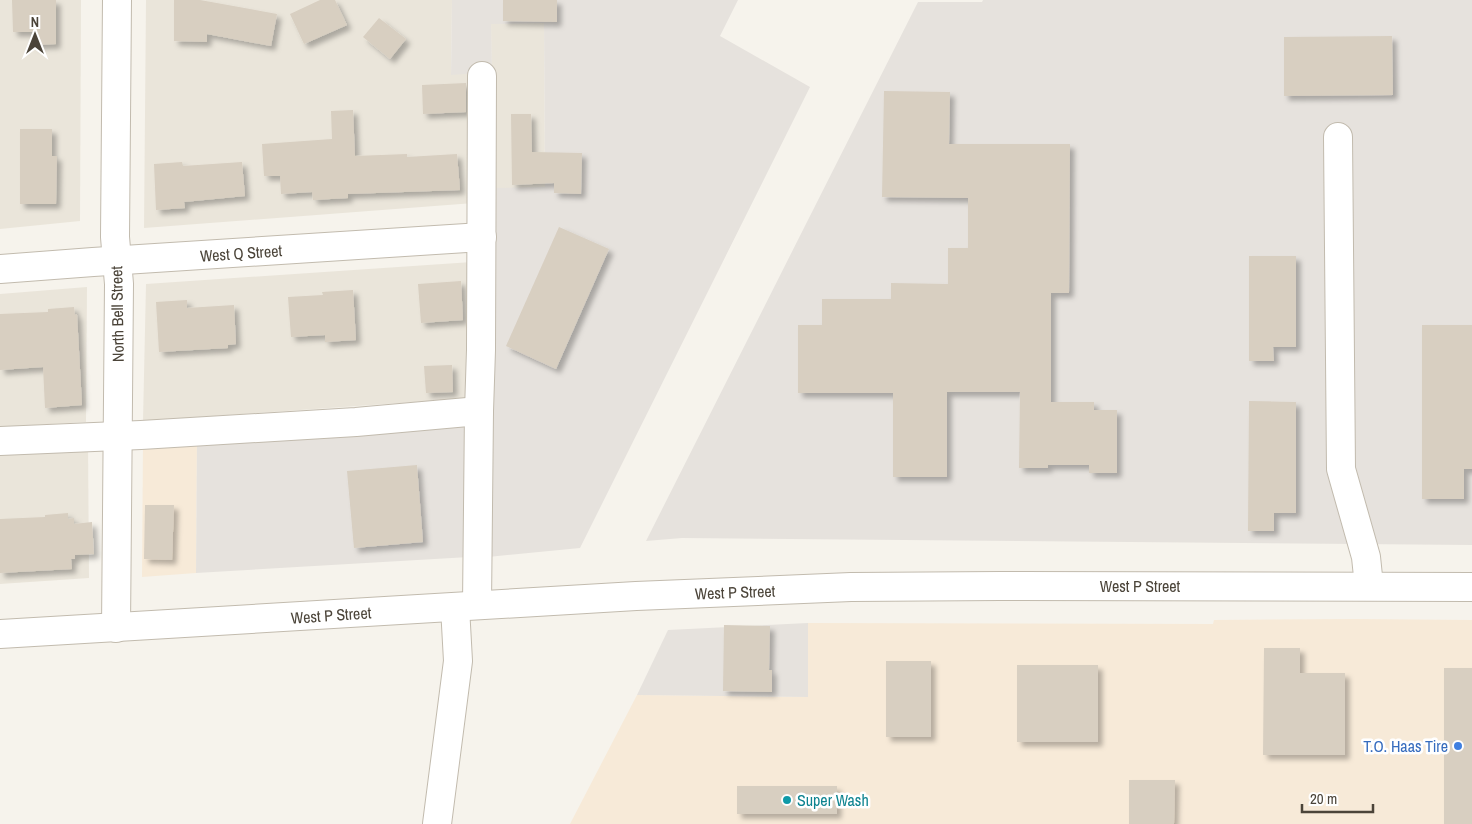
<svg xmlns="http://www.w3.org/2000/svg" width="1472" height="824" font-family="'Archivo Narrow',sans-serif">
<style>
.residential{fill:#eae5da}
.commercial{fill:#f7ead8}
.industrial{fill:#e6e2dd}
.building{fill:#d8cfc1;filter:url(#shadow)}
.lines{fill:none;stroke-linecap:round;stroke-linejoin:round}
.minor-casing{stroke:#c2bbae;stroke-width:30}
.minor{stroke:#fff;stroke-width:28}
.shop-dot{fill:#3f7fe0;stroke:#fff;stroke-width:2}
.culture-dot{fill:#0f9aa8;stroke:#fff;stroke-width:2}
.labels{text-anchor:middle;dominant-baseline:central;stroke-width:5;stroke-linejoin:round;paint-order:stroke}
.street-label{font-size:16px;fill:#4b4439;stroke:#fff}
.shop-label{font-size:16px;fill:#366cbe;stroke:#fff;text-anchor:end}
.culture-label{font-size:16px;fill:#0d838f;stroke:#fff;text-anchor:start}
</style>
<defs>
<filter id="shadow"><feDropShadow dx="4.5" dy="4.5" stdDeviation="2.5" flood-color="#0004"/></filter>
</defs>
<rect width="100%" height="100%" fill="#f6f3ec"/>
<g class="residential">
<path d="M 0,0 L 81,0 L 80,221 L 0,229 Z"/>
<path d="M 146,0 L 452,0 L 451,74 L 473,73 L 474,203 L 144,228 Z"/>
<path d="M 491,23 L 544,23 L 545,188 L 493,188 Z"/>
<path d="M 472,262 L 471,398 L 143,421 L 146,284 Z"/>
<path d="M 87,287 L 86,422 L 0,427 L 0,294 Z"/>
<path d="M 88,442 L 89,578 L 0,584 L 0,446 Z"/>
</g>
<g class="commercial">
<path d="M 197,438 L 196,573 L 142,577 L 143,441 Z"/>
<path d="M 1354,619 L 1472,620 L 1472,824 L 570,824 L 637,695 L 808,697 L 808,623 L 1213,624 L 1214,620 Z"/>
</g>
<g class="industrial">
<path d="M 452,0 L 738,0 L 720,36 L 810,87 L 580,548 L 488,557 L 493,188 L 545,187 L 544,23 L 491,24 L 492,72 L 451,75 Z"/>
<path d="M 983,0 L 1472,0 L 1472,545 L 682,538 L 646,541 L 918,2 L 982,2 Z"/>
<path d="M 469,418 L 469,557 L 196,573 L 197,438 Z"/>
<path d="M 808,623 L 808,697 L 637,695 L 668,630 Z"/>
</g>
<g class="building">
<path d="M 12,0 L 56,0 L 56,44 L 34,45 L 34,32 L 13,32 Z"/>
<path d="M 174,0 L 200,0 L 277,14 L 271,46 L 207,34 L 207,42 L 174,41 Z"/>
<path d="M 320,0 L 335,0 L 347,25 L 304,44 L 290,14 Z"/>
<path d="M 503,0 L 557,0 L 557,22 L 503,21 Z"/>
<path d="M 379,18 L 406,39 L 390,59 L 363,37 Z"/>
<path d="M 1392,36 L 1393,95 L 1284,96 L 1284,37 Z"/>
<path d="M 466,83 L 466,112 L 423,114 L 422,85 Z"/>
<path d="M 884,91 L 950,92 L 949,144 L 1070,144 L 1069,293 L 1051,293 L 1051,402 L 1094,402 L 1094,410 L 1117,410 L 1117,473 L 1089,473 L 1089,465 L 1048,465 L 1048,468 L 1019,468 L 1020,392 L 947,392 L 947,477 L 893,477 L 893,393 L 798,393 L 798,325 L 822,325 L 822,299 L 891,299 L 891,283 L 948,284 L 948,248 L 968,248 L 968,198 L 882,197 Z"/>
<path d="M 353,110 L 355,156 L 407,154 L 407,157 L 457,154 L 460,190 L 348,194 L 348,198 L 313,200 L 312,192 L 281,194 L 280,176 L 264,176 L 262,144 L 332,139 L 331,111 Z"/>
<path d="M 511,114 L 531,114 L 532,152 L 582,153 L 581,194 L 554,193 L 554,183 L 512,185 Z"/>
<path d="M 20,129 L 52,129 L 52,156 L 57,156 L 56,204 L 20,204 Z"/>
<path d="M 182,162 L 183,166 L 242,162 L 245,196 L 184,202 L 185,208 L 156,210 L 154,164 Z"/>
<path d="M 559,227 L 609,249 L 556,369 L 506,346 Z"/>
<path d="M 1249,256 L 1296,256 L 1296,347 L 1273,347 L 1274,361 L 1249,361 Z"/>
<path d="M 461,281 L 463,320 L 421,323 L 418,284 Z"/>
<path d="M 353,290 L 356,340 L 325,342 L 325,335 L 291,337 L 288,297 L 323,295 L 322,292 Z"/>
<path d="M 187,300 L 187,308 L 234,305 L 236,344 L 228,345 L 228,348 L 159,352 L 156,302 Z"/>
<path d="M 74,307 L 75,315 L 77,314 L 82,405 L 45,408 L 43,367 L 0,370 L 0,314 L 48,312 L 48,309 Z"/>
<path d="M 1422,325 L 1472,325 L 1472,469 L 1464,469 L 1464,499 L 1422,499 Z"/>
<path d="M 452,365 L 453,392 L 426,393 L 424,366 Z"/>
<path d="M 1249,401 L 1296,402 L 1296,513 L 1274,513 L 1274,531 L 1248,531 Z"/>
<path d="M 417,465 L 423,542 L 354,548 L 347,471 Z"/>
<path d="M 145,505 L 174,505 L 172,560 L 144,559 Z"/>
<path d="M 68,513 L 68,519 L 74,518 L 74,524 L 92,522 L 94,554 L 75,555 L 75,559 L 71,559 L 72,569 L 0,573 L 0,519 L 45,517 L 45,515 Z"/>
<path d="M 724,625 L 770,626 L 769,670 L 772,670 L 772,692 L 723,691 Z"/>
<path d="M 1264,648 L 1300,648 L 1300,673 L 1345,673 L 1345,755 L 1263,755 Z"/>
<rect x="886" y="661" width="45" height="76"/>
<rect x="1017" y="665" width="81" height="77"/>
<rect x="1444" y="668" width="28" height="156"/>
<path d="M 1129,780 L 1175,780 L 1174,824 L 1129,824 Z"/>
<rect x="737" y="786" width="100" height="28"/>
</g>
<g class="lines">
<g class="minor-casing">
<g id="minor">
<path d="M 1338,137 L 1341,469 L 1366,557 L 1369,586"/>
<path d="M 0,269 L 93,262 L 482,237"/>
<path d="M 0,441 L 141,435 L 356,422 L 479,411"/>
<path d="M 477,605 L 479,411 L 481,350 L 482,76"/>
<path d="M 116,628 L 119,284 L 115,237 L 117,0"/>
<path d="M 0,634 L 636,596 L 851,587 L 1000,586 L 1472,587"/>
<path d="M 437,824 L 458,661 L 455,607"/>
</g>
</g>
<use href="#minor" class="minor"/>
</g>
<circle class="shop-dot" cx="1458" cy="746" r="5"/>
<circle class="culture-dot" cx="787" cy="800" r="5"/>
<g class="labels">
<g class="street-label">
<text transform="translate(241 253) rotate(-4)">West Q Street</text>
<text transform="translate(117 314) rotate(-91)">North Bell Street</text>
<text x="1140" y="586">West P Street</text>
<text transform="translate(735 592) rotate(-2)">West P Street</text>
<text transform="translate(331 615) rotate(-4)">West P Street</text>
</g>
<g class="shop-label">
<text x="1448" y="746">T.O. Haas Tire</text>
</g>
<g class="culture-label">
<text x="797" y="800">Super Wash</text>
</g>
</g>
<g transform="translate(35 35)" stroke="#ffffff" stroke-width="4" paint-order="stroke">
<path d="M0-4L9 19L0 12L-9 19Z" fill="#4b4439"/>
<text y="-8" font-size="14" font-weight="bold" text-anchor="middle" fill="#4b4439">N</text>
</g>
<path d="M1302 804v8h71v-8" fill="none" stroke="#4b4439" stroke-width="2.5"/>
<text x="1310" y="804" font-size="15" fill="#4b4439" stroke="#ffffff" stroke-width="4" paint-order="stroke">20 m</text>
</svg>
